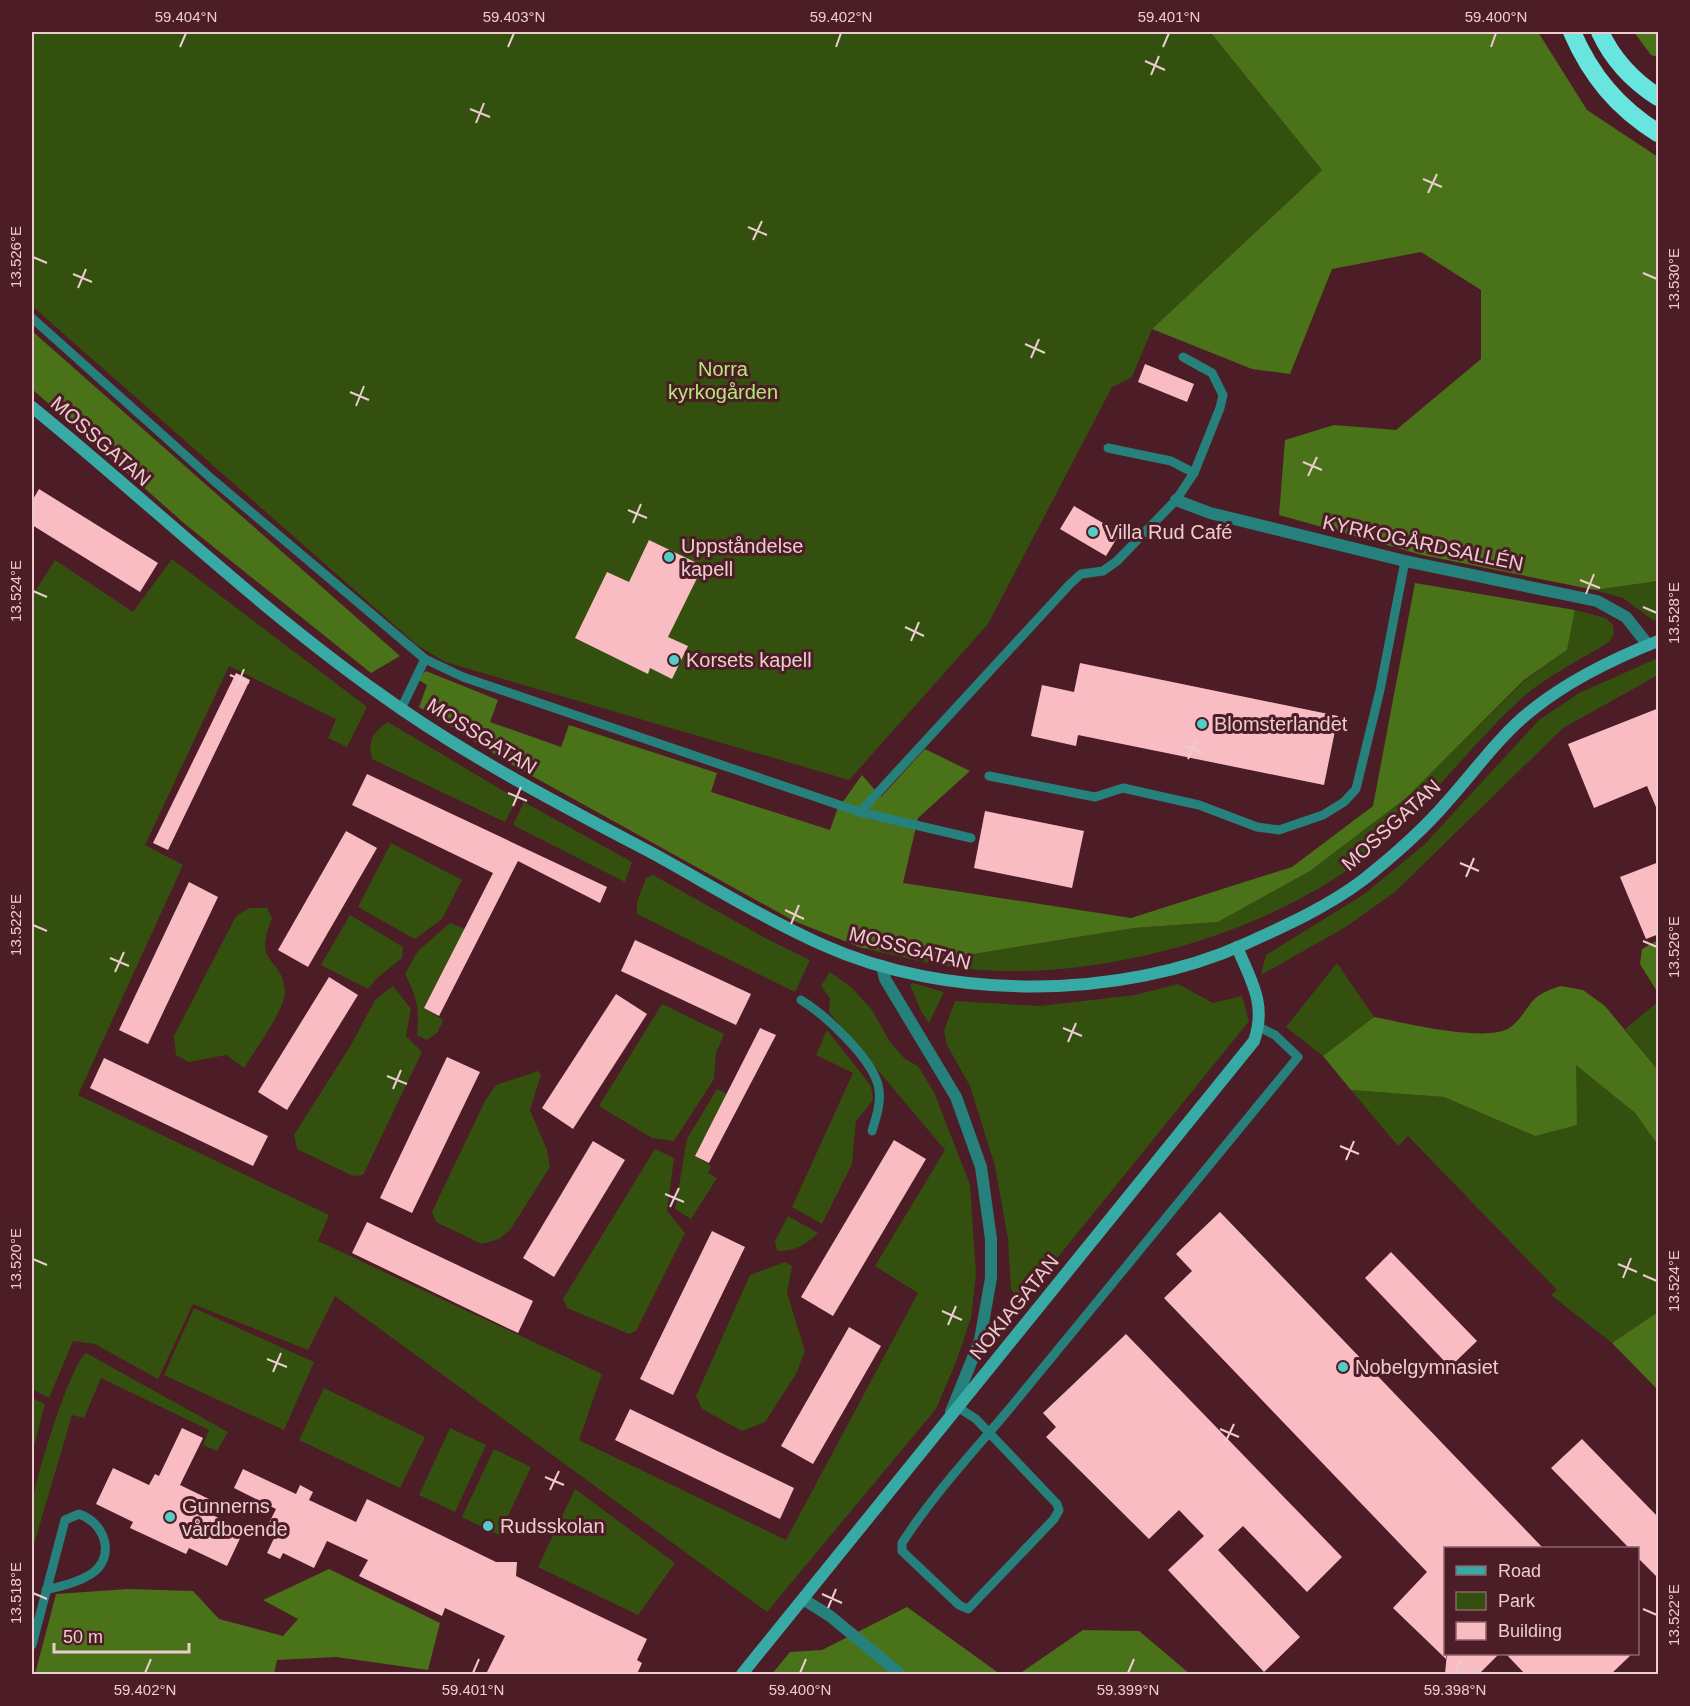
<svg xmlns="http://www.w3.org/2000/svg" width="1690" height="1706" font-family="Helvetica,sans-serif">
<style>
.green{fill:#33500e}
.forest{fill:#4a7218}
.building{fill:#fabcc3}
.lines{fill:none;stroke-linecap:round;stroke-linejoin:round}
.lane{stroke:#26817d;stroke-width:9}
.street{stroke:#26817d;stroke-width:12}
.secondary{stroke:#38aaa6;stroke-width:12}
.highway{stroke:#69e5df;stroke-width:18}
.ticks{fill:none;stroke:#eccccf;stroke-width:2}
.poi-dot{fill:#54cdc8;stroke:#4c1d26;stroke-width:2}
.labels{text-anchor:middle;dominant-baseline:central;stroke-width:6;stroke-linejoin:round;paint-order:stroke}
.park-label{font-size:20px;fill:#b1ea79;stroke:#4c1d26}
.street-label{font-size:20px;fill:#eccccf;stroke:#4c1d26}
.poi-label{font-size:20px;fill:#eccccf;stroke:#4c1d26;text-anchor:start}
.neatline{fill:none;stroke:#eccccf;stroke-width:2}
.ticks-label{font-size:15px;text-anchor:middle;fill:#eccccf}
</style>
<rect width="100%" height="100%" fill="#4c1d26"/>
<g class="green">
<path d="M 32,32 L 1210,32 L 1322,170 L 1152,329 L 1132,377 L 1112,387 L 988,624 L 849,780 L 445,662 L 417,645 L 32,306 Z"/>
<path d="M 172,559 L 367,707 L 347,747 L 328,738 L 336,719 L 229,666 L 145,845 L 183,865 L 78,1095 L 329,1215 L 318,1241 L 602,1374 L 579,1440 L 786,1540 L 918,1293 L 875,1266 L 945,1150 L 829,1012 L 830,998 L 821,986 L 830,972 L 852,988 L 872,1010 L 890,1042 L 905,1059 L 918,1066 L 934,1092 L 970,1185 L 976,1274 L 971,1318 L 956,1362 L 936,1409 L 767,1612 L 335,1296 L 308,1350 L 193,1304 L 158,1379 L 95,1344 L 73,1341 L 49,1398 L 32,1389 L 32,596 L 55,560 L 133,612 Z"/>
<path d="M 1658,581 L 1658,619 L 1654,621 L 1623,598 L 1595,590 Z"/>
<path d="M 1575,610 L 1606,618 L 1613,625 L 1614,634 L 1609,642 C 1582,659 1545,677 1522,698 C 1475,741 1436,793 1390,836 C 1289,931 1097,985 960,968 C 927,964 894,955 862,948 L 955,957 L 1134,928 L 1218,922 L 1310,871 L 1406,798 L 1525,680 L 1567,650 Z"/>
<path d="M 1658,658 L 1658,675 L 1563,728 L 1395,892 L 1344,928 L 1261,975 L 1266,955 L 1363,895 L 1424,845 L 1539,720 L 1579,693 Z"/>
<path d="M 388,722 L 517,799 L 505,822 L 372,759 C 367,741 373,732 388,722 Z"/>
<path d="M 524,802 L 632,862 L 625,882 L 513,825 Z"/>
<path d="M 391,843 L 462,880 L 442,919 L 415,939 L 358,907 Z"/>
<path d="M 653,875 L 767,939 L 810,960 L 795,992 L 637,914 L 637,902 L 646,878 Z"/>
<path d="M 249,908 L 267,908 L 272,918 C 252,967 282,955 285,991 C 286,1008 254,1052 244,1068 L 226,1055 L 189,1062 L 176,1055 L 174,1036 L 236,916 Z"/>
<path d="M 350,915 L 403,947 L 402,958 L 377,978 L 368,989 L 321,965 Z"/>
<path d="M 450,923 L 465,929 L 424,1008 L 443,1020 L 438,1032 L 427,1040 L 417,1035 C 420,1009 417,998 405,974 L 418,951 Z"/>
<path d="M 1337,963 L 1374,1017 L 1323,1056 L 1286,1027 Z"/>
<path d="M 913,983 L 944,992 L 929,1023 L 922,1013 L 910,985 Z"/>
<path d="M 1178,984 L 1213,1003 L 1242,996 L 1249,1021 L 1020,1304 L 1011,1289 L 1008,1239 L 995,1166 L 970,1086 L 947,1045 L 944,1031 L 955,1001 L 1040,1006 L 1135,995 Z"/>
<path d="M 393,986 L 411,1009 L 406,1036 L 422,1052 L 363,1175 L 353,1176 L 297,1149 L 294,1135 L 351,1045 L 375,1000 Z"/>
<path d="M 1658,1002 L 1658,1070 L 1625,1029 Z"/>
<path d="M 662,1004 L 724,1034 L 716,1053 L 714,1079 L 674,1141 L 652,1138 L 599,1106 Z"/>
<path d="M 827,1030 L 871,1086 L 873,1100 L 856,1121 L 852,1164 L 822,1224 L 792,1207 L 853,1073 L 816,1055 Z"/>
<path d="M 1576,1064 L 1635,1113 L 1658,1145 L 1658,1312 L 1612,1343 L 1551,1295 L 1557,1290 L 1408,1136 L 1398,1146 L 1351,1090 L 1444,1097 L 1535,1136 Z"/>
<path d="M 538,1071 L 541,1074 L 530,1110 L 547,1150 L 550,1167 L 510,1230 L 499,1239 L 482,1244 L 436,1222 L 432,1212 L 485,1101 L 496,1085 Z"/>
<path d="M 717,1089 L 728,1094 L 695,1155 L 711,1166 L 708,1173 L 717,1178 L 691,1219 L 675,1209 L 687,1139 Z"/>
<path d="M 655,1149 L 674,1158 L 667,1211 L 685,1233 L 636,1331 L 629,1334 L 567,1308 L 563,1299 Z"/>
<path d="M 788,1216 L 818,1233 C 805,1245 795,1251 777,1251 L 775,1241 Z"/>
<path d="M 785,1262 L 792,1266 L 787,1293 L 805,1351 L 796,1374 L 765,1422 L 742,1431 L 702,1409 L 696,1396 L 750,1275 Z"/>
<path d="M 194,1308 L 314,1362 L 284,1430 L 164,1375 Z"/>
<path d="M 86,1353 L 228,1432 L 217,1451 L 203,1445 L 209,1430 L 101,1378 L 84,1418 L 72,1415 L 32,1551 C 31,1536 30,1520 32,1505 C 34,1482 70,1365 86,1353 Z"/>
<path d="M 324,1388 L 425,1437 L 400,1488 L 299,1440 Z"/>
<path d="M 32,1398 L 45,1404 L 32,1454 Z"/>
<path d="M 450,1428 L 486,1445 L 455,1512 L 419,1495 Z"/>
<path d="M 494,1449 L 531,1467 L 499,1535 L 462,1517 Z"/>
<path d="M 575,1489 L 675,1563 L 638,1615 L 538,1567 Z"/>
</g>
<g class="forest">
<path d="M 1210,32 L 1538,32 L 1587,110 L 1658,157 L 1658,581 L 1595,590 L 1422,555 L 1279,515 L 1285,440 L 1334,425 L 1396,430 L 1481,359 L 1481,290 L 1421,252 L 1332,269 L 1290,374 L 1252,369 L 1152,329 L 1322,170 Z"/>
<path d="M 1634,32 L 1658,32 L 1658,57 L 1651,55 Z"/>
<path d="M 32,331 L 400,656 L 371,673 L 185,524 L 32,389 Z"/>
<path d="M 1415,583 L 1575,610 L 1567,650 L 1524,680 L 1406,798 L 1310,871 L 1218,922 L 1134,928 L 955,957 L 862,948 L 794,921 L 514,766 L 419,707 L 427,685 L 417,679 L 426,671 L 498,700 L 490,722 L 561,747 L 569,725 L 717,773 L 711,792 L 830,830 L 837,810 L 862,775 L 881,797 L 925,749 L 970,771 L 918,818 L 903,883 L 1131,918 L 1292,867 L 1373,806 Z"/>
<path d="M 1658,940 L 1658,993 L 1640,964 L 1642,949 Z"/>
<path d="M 1561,986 L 1583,990 L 1605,1006 L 1658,1070 L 1658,1145 L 1635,1113 L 1576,1065 L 1577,1125 L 1535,1136 L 1444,1097 L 1351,1090 L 1323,1056 L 1374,1017 C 1402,1022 1491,1045 1512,1026 C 1535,1005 1525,997 1561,986 Z"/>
<path d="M 1658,1312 L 1658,1390 L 1612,1343 Z"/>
<path d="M 329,1569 L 440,1623 L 428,1670 L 336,1657 L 277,1660 L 274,1674 L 35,1674 L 56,1594 L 128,1589 L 193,1591 L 219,1619 L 283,1636 L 298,1619 L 263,1600 Z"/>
<path d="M 907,1607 L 1000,1674 L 772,1674 L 790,1652 L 822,1650 Z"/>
<path d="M 1083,1630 L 1139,1631 L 1190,1674 L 1019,1674 Z"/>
</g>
<g class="building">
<path d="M 1145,364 L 1194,384 L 1187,402 L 1138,382 Z"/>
<path d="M 39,489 L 158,563 L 140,592 L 32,525 L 32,501 Z"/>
<path d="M 1074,506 L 1120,533 L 1106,556 L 1060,529 Z"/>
<path d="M 649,540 L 703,566 L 668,637 L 688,646 L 672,679 L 650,668 L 648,674 L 575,638 L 607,572 L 629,582 Z"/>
<path d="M 1080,663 L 1338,716 L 1324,785 L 1078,735 L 1076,746 L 1031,736 L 1042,685 L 1074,692 Z"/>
<path d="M 236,673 L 250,680 L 168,850 L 153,843 Z"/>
<path d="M 1659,708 L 1659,814 L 1647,786 L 1594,808 L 1568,744 Z"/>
<path d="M 367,774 L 607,887 L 600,903 L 518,861 L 439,1016 L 424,1008 L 493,873 L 352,805 Z"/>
<path d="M 985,811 L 1084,831 L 1072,888 L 974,868 Z"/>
<path d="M 346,831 L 377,848 L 308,967 L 278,950 Z"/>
<path d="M 1659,862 L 1659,934 L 1646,939 L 1620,877 Z"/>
<path d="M 189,882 L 218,897 L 148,1044 L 119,1030 Z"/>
<path d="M 635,940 L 751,994 L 736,1025 L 621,971 Z"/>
<path d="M 329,977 L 358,995 L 287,1110 L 258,1092 Z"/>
<path d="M 616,994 L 647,1014 L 573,1129 L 542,1108 Z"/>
<path d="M 760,1028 L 776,1035 L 709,1163 L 695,1156 Z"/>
<path d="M 447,1057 L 480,1072 L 412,1213 L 380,1198 Z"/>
<path d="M 104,1058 L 268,1136 L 253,1166 L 90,1088 Z"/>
<path d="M 894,1140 L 926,1159 L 833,1316 L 801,1297 Z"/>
<path d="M 593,1141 L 625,1160 L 554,1277 L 523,1258 Z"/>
<path d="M 1220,1212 L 1543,1548 L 1446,1548 L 1446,1659 L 1393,1608 L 1427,1572 L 1164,1298 L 1192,1271 L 1176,1254 Z"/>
<path d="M 367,1222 L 533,1301 L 518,1333 L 352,1253 Z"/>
<path d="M 712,1231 L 745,1247 L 673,1395 L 640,1379 Z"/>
<path d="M 1391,1252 L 1477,1341 L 1450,1367 L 1365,1278 Z"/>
<path d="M 849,1327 L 881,1346 L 813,1464 L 781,1446 Z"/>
<path d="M 1126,1334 L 1342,1557 L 1307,1592 L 1243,1526 L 1218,1550 L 1300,1637 L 1264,1672 L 1168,1570 L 1204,1536 L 1179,1510 L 1149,1539 L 1046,1437 L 1056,1427 L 1043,1413 Z"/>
<path d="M 630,1409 L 794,1488 L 780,1519 L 615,1440 Z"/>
<path d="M 182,1428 L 203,1438 L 180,1485 L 213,1501 L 208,1513 L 244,1530 L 227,1566 L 189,1548 L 186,1554 L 130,1528 L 133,1522 L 96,1504 L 113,1468 L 149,1485 L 155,1474 L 159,1476 Z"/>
<path d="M 1582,1439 L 1659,1518 L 1659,1579 L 1638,1558 L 1638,1548 L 1629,1548 L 1551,1468 Z"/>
<path d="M 243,1469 L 296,1494 L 300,1485 L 313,1492 L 309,1500 L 356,1522 L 367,1499 L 496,1562 L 517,1562 L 516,1576 L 647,1639 L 637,1660 L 642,1663 L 637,1674 L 486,1674 L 505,1636 L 445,1608 L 442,1616 L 359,1576 L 368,1560 L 327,1541 L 314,1568 L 283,1553 L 280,1559 L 267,1553 L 276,1534 L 266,1529 L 276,1509 L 234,1488 Z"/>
<path d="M 1447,1653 L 1500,1653 L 1479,1674 L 1445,1674 Z"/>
<path d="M 1505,1653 L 1633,1653 L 1611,1674 L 1525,1674 Z"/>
</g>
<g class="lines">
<g class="lane">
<path d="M 32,318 L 213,480 L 425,659"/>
<path d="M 1108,448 L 1171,461 L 1194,473"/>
<path d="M 401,709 L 425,659 L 463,677 L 860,812 L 1070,584 L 1081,574 L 1103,571 L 1117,561 L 1176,500 L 1194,473 L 1220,408 L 1223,395 L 1212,373 L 1183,357"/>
<path d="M 989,776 L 1095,797 L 1123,788 L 1199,805 L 1257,827 L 1279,830 L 1323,815 L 1344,802 L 1356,789 L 1380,690 L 1405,561"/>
<path d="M 860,812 L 971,838"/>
<path d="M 801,1000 C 824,1014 876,1061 879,1090 C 881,1103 876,1118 872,1131"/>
<path d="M 959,1408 L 976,1419 L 1057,1504 L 1059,1510 L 1054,1519 L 968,1609 L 959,1605 L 902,1551 L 902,1543 C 934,1493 977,1448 1015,1402 L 1298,1057 L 1275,1035 L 1259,1027"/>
<path d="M 32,1645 L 65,1520 L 79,1514 C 106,1523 116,1558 91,1574 C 77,1583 62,1586 46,1590"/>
</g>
<g class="street">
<path d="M 1176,500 L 1210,513 L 1405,561 L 1597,601 L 1626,617 L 1648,645"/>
<path d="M 882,966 L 885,979 L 956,1097 L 981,1167 L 991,1239 L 991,1278 L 980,1340 L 951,1412"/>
<path d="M 803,1599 L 830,1616 L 900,1674"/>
</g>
<g class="secondary">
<path d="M 32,407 C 149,502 257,607 380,694 C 466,756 561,805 654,854 C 710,885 765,919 823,945 C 947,1001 1121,1000 1245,944 C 1285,926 1327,907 1363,880 C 1392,857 1423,830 1447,802 C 1475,771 1499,736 1532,710 C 1568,681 1615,658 1658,641"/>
<path d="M 742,1674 L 1254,1041 C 1267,1004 1251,981 1237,947"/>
</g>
<g class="highway">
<path d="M 1572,32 C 1591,76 1618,108 1658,133"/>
<path d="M 1600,32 C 1613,60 1633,81 1658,97"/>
</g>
</g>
<path class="ticks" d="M 180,47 L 186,33M 508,47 L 514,33M 836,47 L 841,33M 1163,47 L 1169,33M 1491,47 L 1496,33M 1145,61 L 1165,70M 1151,75 L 1159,56M 470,109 L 490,117M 476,123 L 484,103M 1423,179 L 1442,187M 1428,193 L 1437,174M 748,227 L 767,235M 753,240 L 762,221M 33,257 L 47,263M 1643,273 L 1657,279M 73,274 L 92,282M 78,288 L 86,269M 1025,344 L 1045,353M 1031,358 L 1039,339M 350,392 L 369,400M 356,406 L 364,386M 1303,462 L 1322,470M 1308,476 L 1317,457M 628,510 L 647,518M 633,523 L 641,504M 1580,580 L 1600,588M 33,591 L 47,597M 1586,594 L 1594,574M 1643,607 L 1657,613M 905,627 L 924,636M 911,641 L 919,622M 230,675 L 249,683M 236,689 L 244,669M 1183,745 L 1202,753M 1188,759 L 1196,740M 508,793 L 527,801M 513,806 L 521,787M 1460,863 L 1479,871M 1466,877 L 1474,858M 785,910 L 804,919M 791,924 L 799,905M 33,925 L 47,931M 1643,941 L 1657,947M 110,958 L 129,966M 115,972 L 124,952M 1063,1028 L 1082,1036M 1068,1042 L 1076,1023M 387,1076 L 407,1084M 393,1089 L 401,1070M 1340,1146 L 1359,1154M 1346,1160 L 1354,1141M 665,1194 L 684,1202M 670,1207 L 679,1188M 33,1259 L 47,1265M 1618,1264 L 1637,1272M 1643,1275 L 1657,1281M 1623,1278 L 1631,1258M 942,1311 L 962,1320M 948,1325 L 956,1306M 267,1359 L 287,1367M 273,1372 L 281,1353M 1220,1429 L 1239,1437M 1225,1443 L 1234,1424M 545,1477 L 564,1485M 550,1490 L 559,1471M 33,1593 L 47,1599M 822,1594 L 842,1603M 828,1608 L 836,1589M 1643,1609 L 1657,1615M 145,1673 L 151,1659M 473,1673 L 479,1659M 800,1673 L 806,1659M 1128,1673 L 1134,1659M 1455,1673 L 1461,1659"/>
<g class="poi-dot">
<circle cx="1093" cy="532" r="6"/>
<circle cx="669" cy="557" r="6"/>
<circle cx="674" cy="660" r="6"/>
<circle cx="1202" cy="724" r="6"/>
<circle cx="1343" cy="1367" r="6"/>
<circle cx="170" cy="1517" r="6"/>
<circle cx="488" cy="1526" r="6"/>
</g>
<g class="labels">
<g class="park-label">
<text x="723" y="369">Norra<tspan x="723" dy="23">kyrkogården</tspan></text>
</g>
<g class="street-label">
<text transform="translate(101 441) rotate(41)">MOSSGATAN</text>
<text transform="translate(1423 543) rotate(12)">KYRKOGÅRDSALLÉN</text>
<text transform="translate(482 736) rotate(32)">MOSSGATAN</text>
<text transform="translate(1391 825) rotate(-42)">MOSSGATAN</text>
<text transform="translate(910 948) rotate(14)">MOSSGATAN</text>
<text transform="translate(1014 1307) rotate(-51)">NOKIAGATAN</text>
</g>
<g class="poi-label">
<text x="1105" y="532">Villa Rud Café</text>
<text x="681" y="546">Uppståndelse<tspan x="681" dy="23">kapell</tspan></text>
<text x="686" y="660">Korsets kapell</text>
<text x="1214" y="724">Blomsterlandet</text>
<text x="1355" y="1367">Nobelgymnasiet</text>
<text x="182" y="1506">Gunnerns<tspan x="182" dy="23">vårdboende</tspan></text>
<text x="500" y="1526">Rudsskolan</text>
</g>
</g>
<rect width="1690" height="1706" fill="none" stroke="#4c1d26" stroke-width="66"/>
<rect x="1444" y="1547" width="195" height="108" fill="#4c1d26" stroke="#8c636a" stroke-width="1.5"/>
<rect x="1456" y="1566" width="30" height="9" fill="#38aaa6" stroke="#8c636a" stroke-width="1.5"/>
<text x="1498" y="1577" font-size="18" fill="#eccccf">Road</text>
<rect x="1456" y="1592" width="30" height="18" fill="#33500e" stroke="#8c636a" stroke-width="1.5"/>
<text x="1498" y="1607" font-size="18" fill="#eccccf">Park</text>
<rect x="1456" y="1622" width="30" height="18" fill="#fabcc3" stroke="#8c636a" stroke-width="1.5"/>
<text x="1498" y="1637" font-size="18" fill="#eccccf">Building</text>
<path d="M54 1643v9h135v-9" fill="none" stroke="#eccccf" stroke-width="3"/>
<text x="63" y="1643" font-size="18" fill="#eccccf" stroke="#4c1d26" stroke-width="4.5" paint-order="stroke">50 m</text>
<rect x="33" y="33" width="1624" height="1640" class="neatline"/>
<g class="ticks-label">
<text x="186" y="22">59.404°N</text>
<text x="514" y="22">59.403°N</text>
<text x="841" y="22">59.402°N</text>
<text x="1169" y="22">59.401°N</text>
<text x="1496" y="22">59.400°N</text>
<text transform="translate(16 257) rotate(-90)" y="5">13.526°E</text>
<text transform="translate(1674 279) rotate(-90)" y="5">13.530°E</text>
<text transform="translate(16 591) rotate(-90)" y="5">13.524°E</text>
<text transform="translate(1674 613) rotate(-90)" y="5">13.528°E</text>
<text transform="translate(16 925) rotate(-90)" y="5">13.522°E</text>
<text transform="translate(1674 947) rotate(-90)" y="5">13.526°E</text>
<text transform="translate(16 1259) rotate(-90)" y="5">13.520°E</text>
<text transform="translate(1674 1281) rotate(-90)" y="5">13.524°E</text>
<text transform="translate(16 1593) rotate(-90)" y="5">13.518°E</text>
<text transform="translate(1674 1615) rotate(-90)" y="5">13.522°E</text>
<text x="145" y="1695">59.402°N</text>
<text x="473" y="1695">59.401°N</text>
<text x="800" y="1695">59.400°N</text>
<text x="1128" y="1695">59.399°N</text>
<text x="1455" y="1695">59.398°N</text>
</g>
</svg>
